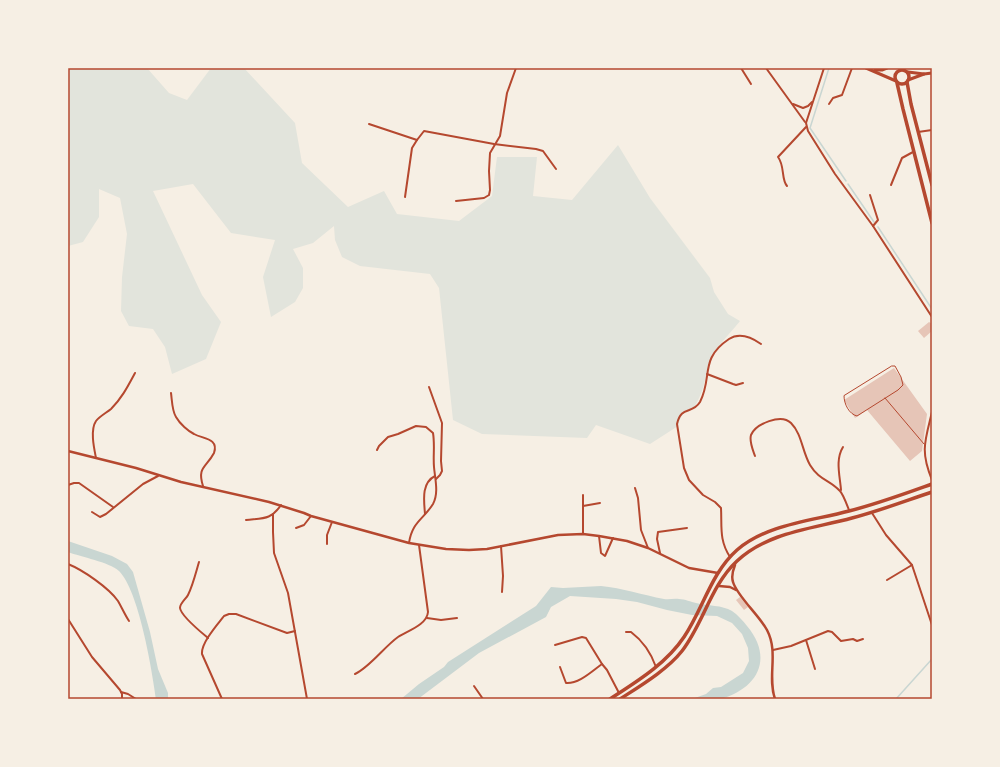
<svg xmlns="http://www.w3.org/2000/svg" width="1000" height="767" font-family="'PT Sans Narrow',sans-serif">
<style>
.green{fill:#e2e4dc}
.water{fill:#c9d6d2}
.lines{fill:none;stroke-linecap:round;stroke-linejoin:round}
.stream{stroke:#c9d6d2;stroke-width:1.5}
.building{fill:#e6c5b7}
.service{stroke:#b5482f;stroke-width:1}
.minor{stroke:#b5482f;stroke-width:2}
.tertiary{stroke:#b5482f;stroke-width:2.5}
.secondary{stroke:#b5482f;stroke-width:3}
.primary{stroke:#b5482f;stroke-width:3.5}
.neatline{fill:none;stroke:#b5482f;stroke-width:1.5}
</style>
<rect width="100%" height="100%" fill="#f6efe4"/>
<path class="green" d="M 68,68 L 147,68 L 169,93 L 187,100 L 211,68 L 244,68 L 295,123 L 302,163 L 348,207 L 384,191 L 397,214 L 459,221 L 492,196 L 497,157 L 537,157 L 533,196 L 572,200 L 618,145 L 650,198 L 710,278 L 714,292 L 728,314 L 740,321 C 734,329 714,350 711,357 C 706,372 705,389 696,404 C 690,414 683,406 678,426 L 650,444 L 596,425 L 587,438 L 482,434 L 453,420 L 439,288 L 430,274 L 360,266 L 342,257 L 335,240 L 334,226 L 313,243 L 293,249 L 303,268 L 303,288 L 295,302 L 271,317 L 263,277 L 275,240 L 231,233 L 193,184 L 153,191 L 202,295 L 221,322 L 206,359 L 172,374 L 165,347 L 153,329 L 129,326 L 121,311 L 122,277 L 127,234 L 120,198 L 99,189 L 99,217 L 83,242 L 68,246 Z"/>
<g class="water">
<path d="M 68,541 L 112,556 L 127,564 L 133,572 L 150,632 L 158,669 L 168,693 L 168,699 L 156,699 C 152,670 139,591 119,571 C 109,562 81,557 68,552 Z"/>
<path d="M 601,586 C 622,588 643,595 664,599 C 669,600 674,598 679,599 C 685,599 691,602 696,603 C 708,606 722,605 732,611 C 738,615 743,621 747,626 C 774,658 758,689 720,699 C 711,701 701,699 692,699 L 706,694 L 713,688 L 721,687 L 743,673 L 749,661 L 748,648 L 742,634 L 732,623 L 717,616 L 692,615 L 667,610 L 637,602 L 616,599 L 570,596 L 551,607 L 546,617 L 479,653 L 418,699 L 401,699 L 419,684 L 444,667 L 448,662 L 536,606 L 551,587 L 563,588 Z"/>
</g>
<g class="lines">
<g class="stream">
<path d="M 829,68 L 810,128 L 846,181"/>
<path d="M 848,184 L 874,222"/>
<path d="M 878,227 L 932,309"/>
<path d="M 932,436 L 932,462"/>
<path d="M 896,699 L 932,659"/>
</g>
</g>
<g class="building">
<path d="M 929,322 L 932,324 L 932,331 L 924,338 L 918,331 Z"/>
<path d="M 894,368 L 927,414 L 922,451 L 910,461 L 867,410 L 855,418 L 844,400 Z"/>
<path d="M 740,597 L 748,607 L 744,610 L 736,600 Z"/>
</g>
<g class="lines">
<g class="service">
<path d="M 892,366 L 895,366 L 901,377 L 903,385 L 898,390 L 857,416 C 849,414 844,404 844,396 Z"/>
<path d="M 885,398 L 924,444"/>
</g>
<g class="minor">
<path d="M 741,68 L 751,84"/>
<path d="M 766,68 L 805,122"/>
<path d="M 824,68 L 806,123 L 808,131 L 835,174 L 873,226 L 932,317"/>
<path d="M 793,104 L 803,108 L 808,106 L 812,102"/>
<path d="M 829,104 L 833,98 L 842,95 L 852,68"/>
<path d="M 369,124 L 417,140 L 424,131 L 494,144 L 536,149 L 543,151 L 556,169"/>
<path d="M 918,132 L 932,130"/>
<path d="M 891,185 L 902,158 L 913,152"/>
<path d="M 787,186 C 781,179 785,166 778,157 L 806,127"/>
<path d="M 870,195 L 878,220 L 873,226"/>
<path d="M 405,197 L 412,148 L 417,140"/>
<path d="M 456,201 L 484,198 L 489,195 L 490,190 L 489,171 L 490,153 L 500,136 L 507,93 L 516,68"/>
<path d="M 707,374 L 733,384 L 736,385 L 743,383"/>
<path d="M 429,387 L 442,423 L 441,461 L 442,471 L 440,475 L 436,479"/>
<path d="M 171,393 C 172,400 172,411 176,417 C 180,424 188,431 194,434 C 203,439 219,438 214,453 C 206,468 197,467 203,486"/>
<path d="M 932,412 C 925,441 920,451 932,480"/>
<path d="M 377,450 L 379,446 L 388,437 L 398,434 L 416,426 L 426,427 L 433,433 C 435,445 433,456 434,467 C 435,479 439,493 433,504 C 423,520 412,522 409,543"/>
<path d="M 755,456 C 753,450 749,442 751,435 C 756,424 781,413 791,423 C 802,434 802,451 810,465 C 819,480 830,480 840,491 C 843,494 847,505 849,510"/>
<path d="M 96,458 C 94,448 90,430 96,421 C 100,416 106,413 111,409 C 122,398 128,386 135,373"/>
<path d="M 68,485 L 74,483 L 79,483 L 113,507"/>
<path d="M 635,488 L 638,498 L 641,530 L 648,548"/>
<path d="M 841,490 C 840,476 835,460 843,447"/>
<path d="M 583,495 L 583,534"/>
<path d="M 583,506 L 600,503"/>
<path d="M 92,512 L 100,517 L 106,514 L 143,484 L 158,476"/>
<path d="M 872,513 L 886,535 L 912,565 L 932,625"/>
<path d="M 273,514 L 273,532 L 274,553 L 288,593 L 307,699"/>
<path d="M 425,514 C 424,501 421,483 435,476"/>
<path d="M 246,520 C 263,518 271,520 281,505"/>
<path d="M 296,528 L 304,525 L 311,516"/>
<path d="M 599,536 L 601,553 L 605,556 L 613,538"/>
<path d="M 327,544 L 327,535 L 332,522"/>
<path d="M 501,546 L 503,576 L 502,592"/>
<path d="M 660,553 L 657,539 L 658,532 L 687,528"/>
<path d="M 730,557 C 719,540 722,527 721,508 L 715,502 L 703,495 L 689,480 L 684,468 L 677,424 C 681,405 692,415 700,402 C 713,377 699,359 729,339 C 740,332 751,337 761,344"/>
<path d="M 199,562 C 196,572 193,585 188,595 C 186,599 180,603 180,608 C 181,616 202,633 208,638"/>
<path d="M 68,564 C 83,570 109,588 118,601 C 122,608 125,615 129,621"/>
<path d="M 887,580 L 912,565"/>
<path d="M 427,618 L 441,620 L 457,618"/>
<path d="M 68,619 L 92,657 L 120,690 L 122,694 L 122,699"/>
<path d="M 626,632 L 631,632 C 643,641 651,653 656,667"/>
<path d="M 806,640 L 815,669"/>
<path d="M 555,645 L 582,637 L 586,638 L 602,664"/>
<path d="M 773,650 L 791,646 L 828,631 L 832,632 L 841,641 L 853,639 L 857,641 L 863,639"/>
<path d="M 560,667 L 566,683 C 579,684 592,671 602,664 L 607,670 L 619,693"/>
<path d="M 355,674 C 370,667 384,647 398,637 C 407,631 427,625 428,612 L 419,545"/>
<path d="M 474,686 L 483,699"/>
<path d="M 121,692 L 128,694 L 136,699"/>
<path d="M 222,699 L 202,654 C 201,643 217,625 224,616 L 229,614 L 236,614 L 287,633 L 295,631"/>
</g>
<g class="tertiary">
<path d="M 68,451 L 136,468 L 181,482 L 269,502 L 304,513 L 311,516 L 409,543 L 446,549 L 469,550 L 487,549 L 558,535 L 583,534 L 599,536 L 627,541 L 648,548 L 689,568 L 718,573"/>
<path d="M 735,565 C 733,570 731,576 733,582 C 737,596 759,615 767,630 C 779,653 767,676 775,699"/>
<path d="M 719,586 L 730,587 L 736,590"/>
</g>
<g class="secondary">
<path d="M 866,68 L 896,81"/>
<path d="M 875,70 L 882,70 L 887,68"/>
<path d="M 908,72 L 924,74 L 932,73"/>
<path d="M 908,80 L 924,74"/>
</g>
<g class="primary">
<circle cx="902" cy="77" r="7"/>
<path d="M 907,82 L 911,104 L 932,185"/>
<path d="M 897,83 L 903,109 L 932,223"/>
<path d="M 610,699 C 636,682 666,664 684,637 C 703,609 711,573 737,550 C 767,524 812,521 849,511 C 877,504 904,494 932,484"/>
<path d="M 620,699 C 640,686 667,670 682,651 C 703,624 711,585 737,561 C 768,532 812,529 852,518 C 879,511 905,501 932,492"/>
</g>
</g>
<rect width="1000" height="767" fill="none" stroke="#f6efe4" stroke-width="138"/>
<rect x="69" y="69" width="862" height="629" class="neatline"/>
</svg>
